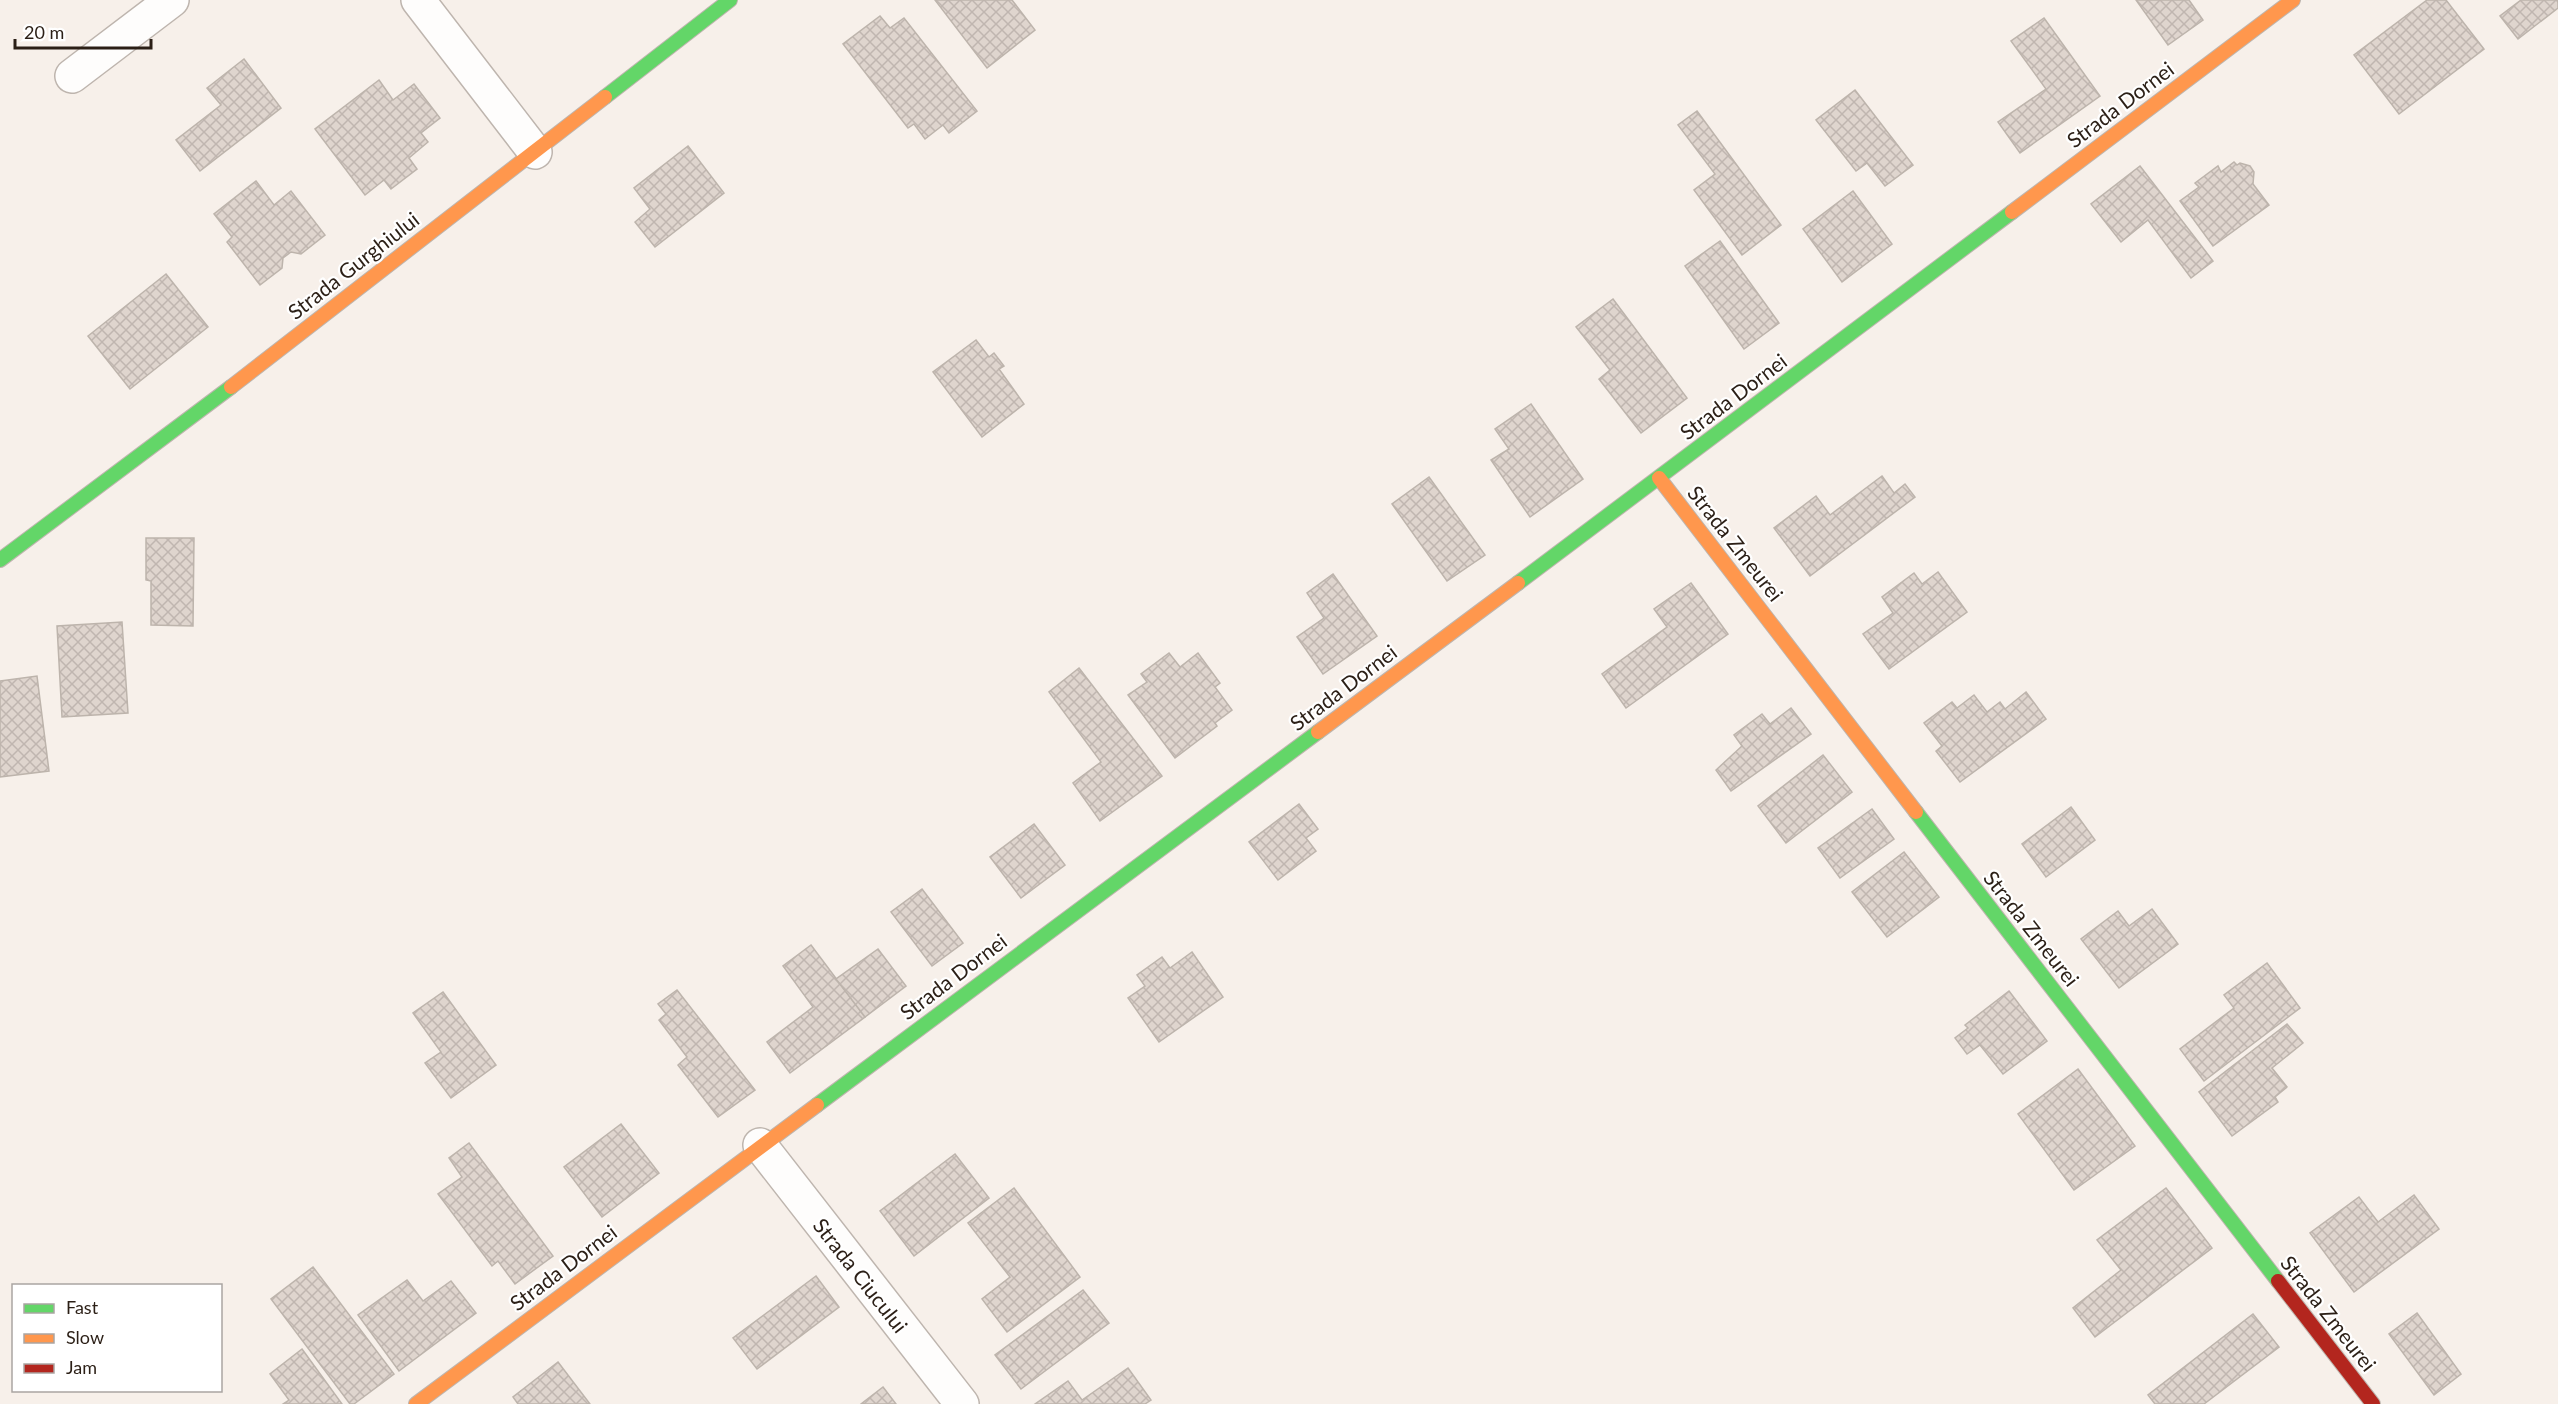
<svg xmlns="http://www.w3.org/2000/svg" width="2558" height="1404" font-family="Lato,sans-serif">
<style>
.building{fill:url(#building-cross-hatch);stroke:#bdb4ac;stroke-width:1.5}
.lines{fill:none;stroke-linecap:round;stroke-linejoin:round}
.street-casing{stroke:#beb5ae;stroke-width:36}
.fast-casing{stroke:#beb5ae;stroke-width:16}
.slow-casing{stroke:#beb5ae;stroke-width:16}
.jam-casing{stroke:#beb5ae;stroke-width:16}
.street{stroke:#fefdfc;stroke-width:33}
.fast{stroke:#63d668;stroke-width:14}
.slow{stroke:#ff974d;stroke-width:14}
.jam{stroke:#b3261e;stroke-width:14}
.labels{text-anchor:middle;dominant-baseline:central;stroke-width:4.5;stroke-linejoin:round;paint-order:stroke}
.street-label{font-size:21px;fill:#2b1f16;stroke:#fff}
</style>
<defs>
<pattern id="building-cross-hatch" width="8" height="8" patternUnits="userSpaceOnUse" patternTransform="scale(1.5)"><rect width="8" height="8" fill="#dfd5ce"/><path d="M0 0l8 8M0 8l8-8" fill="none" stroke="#c0b6b0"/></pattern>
</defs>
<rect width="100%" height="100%" fill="#f7f0ea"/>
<g class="building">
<path d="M 935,0 L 1012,0 L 1035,30 L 987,68 Z"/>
<path d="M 2136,0 L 2189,0 L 2203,20 L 2168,45 Z"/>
<path d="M 2427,0 L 2446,0 L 2484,49 L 2399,114 L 2354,55 Z"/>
<path d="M 2521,0 L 2558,0 L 2558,8 L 2518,39 L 2500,16 Z"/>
<path d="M 880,16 L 890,28 L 904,18 L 977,111 L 949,133 L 943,125 L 925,139 L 914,124 L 908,128 L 843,44 Z"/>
<path d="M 2044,18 L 2100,96 L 2020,153 L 1998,122 L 2046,89 L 2011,41 Z"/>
<path d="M 244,59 L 281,108 L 200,171 L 176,140 L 221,105 L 207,88 Z"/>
<path d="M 379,80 L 393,100 L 414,84 L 440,118 L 421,133 L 428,142 L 409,158 L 417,169 L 391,189 L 384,180 L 365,195 L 315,129 Z"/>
<path d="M 1855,90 L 1913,165 L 1885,186 L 1867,163 L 1856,171 L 1816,120 Z"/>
<path d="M 1697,111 L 1781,225 L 1742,255 L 1694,190 L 1715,174 L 1678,125 Z"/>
<path d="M 688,146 L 724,193 L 655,247 L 635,222 L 650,209 L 634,188 Z"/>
<path d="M 2234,162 L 2237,165 L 2240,163 L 2250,166 L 2254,172 L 2253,184 L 2269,205 L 2213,246 L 2180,201 L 2199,187 L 2195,183 L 2218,166 L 2221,172 Z"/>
<path d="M 2140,166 L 2213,261 L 2191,278 L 2148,220 L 2121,242 L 2091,204 Z"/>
<path d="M 256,181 L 274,205 L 291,191 L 325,235 L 301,254 L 291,252 L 283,258 L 282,268 L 260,285 L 227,242 L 232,237 L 214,214 Z"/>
<path d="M 1853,191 L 1892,244 L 1842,282 L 1803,229 Z"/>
<path d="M 1720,241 L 1779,323 L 1744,349 L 1685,266 Z"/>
<path d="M 166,274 L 208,327 L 130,389 L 88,336 Z"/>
<path d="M 1613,299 L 1687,398 L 1641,433 L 1599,379 L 1610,370 L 1576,327 Z"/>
<path d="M 976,340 L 989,357 L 994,353 L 1004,366 L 999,369 L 1024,404 L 982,437 L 933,372 Z"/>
<path d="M 1531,404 L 1583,479 L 1530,517 L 1491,460 L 1509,449 L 1495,429 Z"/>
<path d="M 1882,476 L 1894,493 L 1905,484 L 1915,497 L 1810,576 L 1774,528 L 1816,496 L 1830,515 Z"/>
<path d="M 1429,477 L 1485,555 L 1447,581 L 1392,504 Z"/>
<path d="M 146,538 L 194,538 L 193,626 L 151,625 L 151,581 L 146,580 Z"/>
<path d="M 1938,572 L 1967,612 L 1889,669 L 1863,634 L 1893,613 L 1882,597 L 1914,573 L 1922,584 Z"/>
<path d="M 1333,574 L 1377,636 L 1323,674 L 1297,637 L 1324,618 L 1307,593 Z"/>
<path d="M 1691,583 L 1728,634 L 1626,708 L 1602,674 L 1667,627 L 1654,609 Z"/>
<path d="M 122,622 L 128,713 L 62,717 L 57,626 Z"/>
<path d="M 1169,653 L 1180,667 L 1198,653 L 1220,683 L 1215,687 L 1232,710 L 1215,723 L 1217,726 L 1175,758 L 1128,695 L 1147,682 L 1141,674 Z"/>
<path d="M 1079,668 L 1162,776 L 1100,821 L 1073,783 L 1101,762 L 1049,692 Z"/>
<path d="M 37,676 L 49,771 L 0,777 L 0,681 Z"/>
<path d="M 2026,692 L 2046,719 L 1960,782 L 1936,751 L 1942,746 L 1924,723 L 1952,702 L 1957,708 L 1974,695 L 1987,712 L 2000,702 L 2005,709 Z"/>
<path d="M 1791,708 L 1811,734 L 1731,791 L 1716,770 L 1742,746 L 1734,735 L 1762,714 L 1770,724 Z"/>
<path d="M 1823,755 L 1852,792 L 1786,843 L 1758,806 Z"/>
<path d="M 1299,804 L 1318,829 L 1306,838 L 1316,851 L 1278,880 L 1249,842 Z"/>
<path d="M 2071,807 L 2095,840 L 2046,877 L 2022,844 Z"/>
<path d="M 1872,809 L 1894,839 L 1840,878 L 1818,848 Z"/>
<path d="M 1034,824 L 1065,865 L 1021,898 L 990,857 Z"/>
<path d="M 1904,852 L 1939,897 L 1887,937 L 1852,892 Z"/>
<path d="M 922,889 L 963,943 L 932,966 L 891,912 Z"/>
<path d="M 2152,909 L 2178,944 L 2119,988 L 2081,939 L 2118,911 L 2129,926 Z"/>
<path d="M 811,945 L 865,1017 L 790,1073 L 767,1042 L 813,1007 L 783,966 Z"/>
<path d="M 878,949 L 906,986 L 865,1017 L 836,979 Z"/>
<path d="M 1192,952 L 1223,997 L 1159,1042 L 1128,998 L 1145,986 L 1137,975 L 1162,957 L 1170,968 Z"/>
<path d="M 2267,963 L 2300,1008 L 2204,1081 L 2180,1049 L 2234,1008 L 2224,995 Z"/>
<path d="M 677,990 L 755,1090 L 718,1117 L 678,1065 L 687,1057 L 659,1020 L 666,1014 L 658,1004 Z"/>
<path d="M 2009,991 L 2047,1041 L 2003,1074 L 1980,1045 L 1967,1054 L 1955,1038 L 1968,1028 L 1965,1025 Z"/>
<path d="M 443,992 L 496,1065 L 451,1098 L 425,1063 L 441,1052 L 413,1013 Z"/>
<path d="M 2287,1024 L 2303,1043 L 2272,1068 L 2287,1087 L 2275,1097 L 2278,1102 L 2232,1136 L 2199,1092 Z"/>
<path d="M 2078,1069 L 2135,1146 L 2074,1190 L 2018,1114 Z"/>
<path d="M 621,1124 L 659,1173 L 602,1217 L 564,1167 Z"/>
<path d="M 469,1143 L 553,1256 L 515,1284 L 498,1261 L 492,1266 L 438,1194 L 462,1177 L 449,1158 Z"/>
<path d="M 955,1154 L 989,1198 L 914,1256 L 880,1211 Z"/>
<path d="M 1014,1188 L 1080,1277 L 1007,1332 L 982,1299 L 1010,1277 L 968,1223 Z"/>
<path d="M 2166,1188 L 2212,1248 L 2095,1337 L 2073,1308 L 2121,1270 L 2097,1240 Z"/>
<path d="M 2414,1195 L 2439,1229 L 2354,1292 L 2310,1233 L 2359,1197 L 2378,1222 Z"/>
<path d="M 313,1267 L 394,1374 L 354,1404 L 350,1404 L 271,1299 Z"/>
<path d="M 816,1276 L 839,1307 L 757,1369 L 733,1338 Z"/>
<path d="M 407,1280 L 423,1301 L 451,1281 L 476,1313 L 399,1371 L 358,1315 Z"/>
<path d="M 1083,1290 L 1109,1323 L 1021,1389 L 995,1355 Z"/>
<path d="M 2417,1313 L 2461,1374 L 2434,1395 L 2389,1334 Z"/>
<path d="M 2253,1314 L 2279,1347 L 2204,1404 L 2155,1404 L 2148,1395 Z"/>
<path d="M 302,1349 L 342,1404 L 283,1404 L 289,1400 L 270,1374 Z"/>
<path d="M 558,1362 L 590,1404 L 518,1404 L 513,1397 Z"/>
<path d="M 1128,1368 L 1151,1400 L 1145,1404 L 1035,1404 L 1068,1381 L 1082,1400 Z"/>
<path d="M 883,1387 L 896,1404 L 861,1404 Z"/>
</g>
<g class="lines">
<g class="street-casing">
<g id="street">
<path d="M 418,0 L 535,152"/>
<path d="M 72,76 L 172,0"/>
<path d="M 760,1145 L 962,1404"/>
</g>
</g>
<g class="fast-casing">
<g id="fast">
<path d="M 605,97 L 730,0"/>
<path d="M 0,560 L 231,387"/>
<path d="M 1518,583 L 2012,212"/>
<path d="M 1916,812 L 2278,1281"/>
<path d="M 817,1105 L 1318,732"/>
</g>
</g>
<g class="slow-casing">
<g id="slow">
<path d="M 2012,212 L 2293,0"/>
<path d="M 231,387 L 605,97"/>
<path d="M 1659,478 L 1916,812"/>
<path d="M 1318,732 L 1518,583"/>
<path d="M 416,1404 L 817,1105"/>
</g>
</g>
<g class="jam-casing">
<path id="jam" d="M 2278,1281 L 2373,1404"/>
</g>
<use href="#street" class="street"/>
<use href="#fast" class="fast"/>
<use href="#slow" class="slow"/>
<use href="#jam" class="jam"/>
</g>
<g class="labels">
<g class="street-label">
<text transform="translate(2120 104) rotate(-37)">Strada Dornei</text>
<text transform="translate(353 265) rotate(-38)">Strada Gurghiului</text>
<text transform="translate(1733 396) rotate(-37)">Strada Dornei</text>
<text transform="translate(1736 543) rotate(52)">Strada Zmeurei</text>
<text transform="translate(1343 687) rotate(-37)">Strada Dornei</text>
<text transform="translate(2032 928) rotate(52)">Strada Zmeurei</text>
<text transform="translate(953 976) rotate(-37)">Strada Dornei</text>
<text transform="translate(563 1267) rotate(-37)">Strada Dornei</text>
<text transform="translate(861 1275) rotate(52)">Strada Ciucului</text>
<text transform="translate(2329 1313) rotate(52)">Strada Zmeurei</text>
</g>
</g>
<rect x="12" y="1284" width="210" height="108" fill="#ffffff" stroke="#aaa5a2" stroke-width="1.5"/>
<rect x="24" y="1304" width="30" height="9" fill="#63d668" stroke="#aaa5a2" stroke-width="1.5"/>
<text x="66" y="1314" font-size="18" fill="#2b1f16">Fast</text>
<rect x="24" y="1334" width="30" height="9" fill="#ff974d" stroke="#aaa5a2" stroke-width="1.5"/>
<text x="66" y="1344" font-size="18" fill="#2b1f16">Slow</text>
<rect x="24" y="1364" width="30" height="9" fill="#b3261e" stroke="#aaa5a2" stroke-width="1.5"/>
<text x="66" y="1374" font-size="18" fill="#2b1f16">Jam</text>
<path d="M15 39v9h136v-9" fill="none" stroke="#2b1f16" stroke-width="3"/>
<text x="24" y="39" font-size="18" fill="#2b1f16" stroke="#ffffff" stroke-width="4.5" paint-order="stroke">20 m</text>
</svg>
